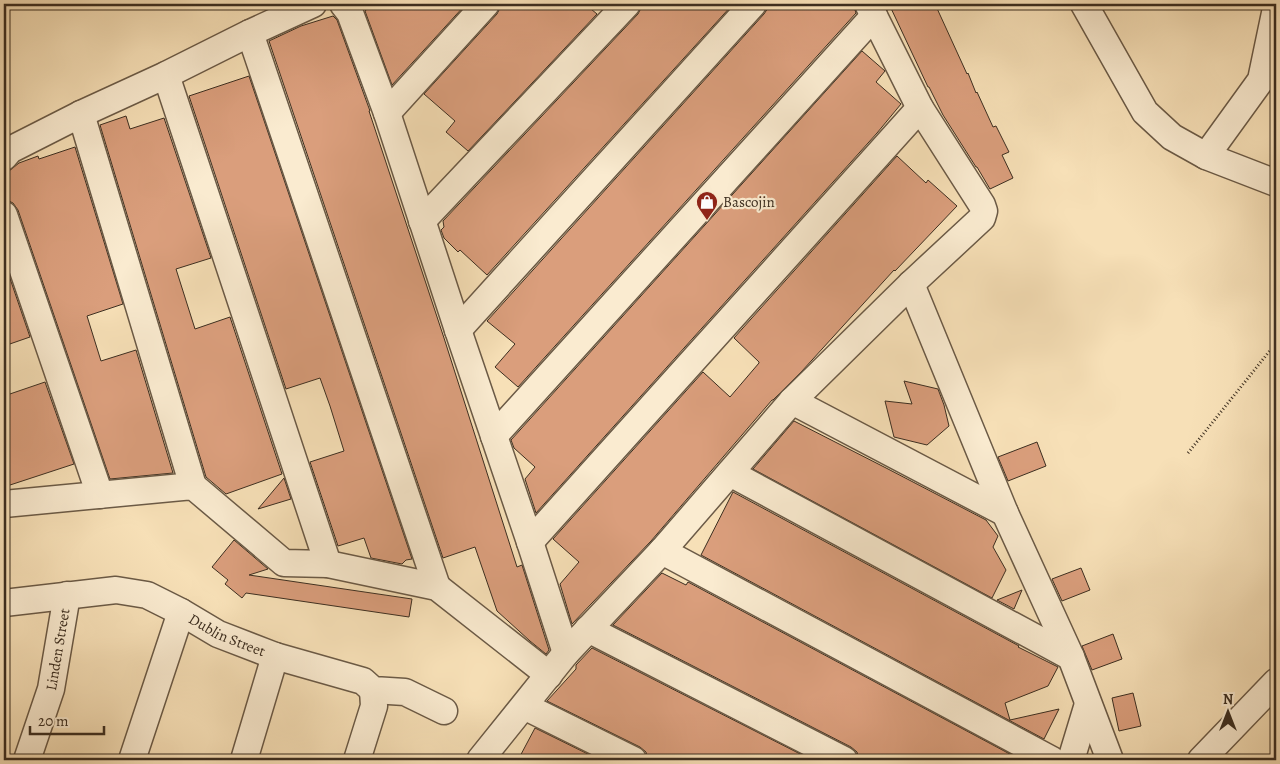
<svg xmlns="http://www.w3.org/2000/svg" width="1280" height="764" font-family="Alegreya,serif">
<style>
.building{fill:#da9e7c;stroke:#3c2e20}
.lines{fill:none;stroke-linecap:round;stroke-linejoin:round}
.minor-casing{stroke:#6b5a46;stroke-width:29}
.path{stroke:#3c2e20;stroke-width:3;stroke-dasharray:1 2.5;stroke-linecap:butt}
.minor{stroke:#faebd0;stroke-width:26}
.labels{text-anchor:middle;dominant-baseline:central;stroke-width:4.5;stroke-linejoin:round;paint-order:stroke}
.poi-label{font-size:15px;fill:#3c2e20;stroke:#faebd0;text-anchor:start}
.street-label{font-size:15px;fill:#3c2e20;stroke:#faebd0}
</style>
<rect width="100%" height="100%" fill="#f7e0b7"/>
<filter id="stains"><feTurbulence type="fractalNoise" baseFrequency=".004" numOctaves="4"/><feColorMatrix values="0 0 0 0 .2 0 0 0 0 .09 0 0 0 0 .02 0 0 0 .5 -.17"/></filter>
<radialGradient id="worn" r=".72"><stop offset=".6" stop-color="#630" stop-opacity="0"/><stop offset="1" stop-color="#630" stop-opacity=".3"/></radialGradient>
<g class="building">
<path d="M 373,4 L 466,4 L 392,85 L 365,11 Z"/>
<path d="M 501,4 L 585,4 L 597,14 L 468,151 L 446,132 L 455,121 L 424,94 L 497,14 L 500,8 Z"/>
<path d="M 643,4 L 733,4 L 487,275 L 460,250 L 458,252 L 444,238 L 441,230 L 444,227 L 443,221 L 638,14 Z"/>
<path d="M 768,4 L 853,4 L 856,13 L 518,387 L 495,367 L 515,344 L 487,321 L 764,14 L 768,8 Z"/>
<path d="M 889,4 L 935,4 L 967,74 L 968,73 L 976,93 L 977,92 L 993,127 L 996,126 L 1009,152 L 1002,155 L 1013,178 L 990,189 L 977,167 L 976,167 L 943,115 L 929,87 L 928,87 Z"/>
<path d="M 333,16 L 337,20 L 370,111 L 369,111 L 444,338 L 517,567 L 522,565 L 549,650 L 546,654 L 530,641 L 497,611 L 475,547 L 443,558 L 269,41 L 301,26 Z"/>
<path d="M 862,51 L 885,71 L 876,82 L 901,104 L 877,133 L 536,513 L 525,479 L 535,467 L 514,448 L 511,440 Z"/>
<path d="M 249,76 L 412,559 L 406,560 L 402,564 L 371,558 L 364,538 L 338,546 L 310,462 L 344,451 L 330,406 L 320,378 L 286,389 L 189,96 Z"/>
<path d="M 126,116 L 130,129 L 164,118 L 211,258 L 176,269 L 195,329 L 230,317 L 282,474 L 226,494 L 206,477 L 100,125 Z"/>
<path d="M 75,147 L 123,304 L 87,316 L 101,361 L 136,350 L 173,473 L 110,479 L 18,210 L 13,203 L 7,200 L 4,200 L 4,173 L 5,172 L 9,171 L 19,163 L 38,156 L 39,159 Z"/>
<path d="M 897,156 L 926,183 L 928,180 L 957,206 L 895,271 L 894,270 L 802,371 L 773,400 L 772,400 L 651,541 L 572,624 L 560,584 L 579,562 L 553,539 L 703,372 L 730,397 L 759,363 L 759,362 L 734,338 Z"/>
<path d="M 4,261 L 30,337 L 4,346 Z"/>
<path d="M 904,381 L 938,389 L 944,405 L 949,426 L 927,445 L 894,437 L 885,401 L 912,404 Z"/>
<path d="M 45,382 L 74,464 L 7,486 L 4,476 L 4,396 Z"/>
<path d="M 794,421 L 888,469 L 986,520 L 998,536 L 993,547 L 1006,570 L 992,598 L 753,469 Z"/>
<path d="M 1037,442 L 1046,466 L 1008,481 L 998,457 Z"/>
<path d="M 284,478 L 291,499 L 258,509 Z"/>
<path d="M 733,492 L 1019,646 L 1018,647 L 1058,667 L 1048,686 L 1005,703 L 1010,720 L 1059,709 L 1044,739 L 701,555 Z"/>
<path d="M 234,540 L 268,569 L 249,575 L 412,599 L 409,617 L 246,593 L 242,598 L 225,584 L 228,580 L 212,567 Z"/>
<path d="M 1081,568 L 1090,590 L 1062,601 L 1052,579 Z"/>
<path d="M 662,573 L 686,585 L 688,582 L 1021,760 L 859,760 L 857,752 L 851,747 L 613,625 Z"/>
<path d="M 1022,590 L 1014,609 L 997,600 Z"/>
<path d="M 1113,634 L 1122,659 L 1092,670 L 1082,646 Z"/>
<path d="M 592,648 L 812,760 L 648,760 L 646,752 L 640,747 L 547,701 L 576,669 L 576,665 Z"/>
<path d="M 1133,693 L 1141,726 L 1119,731 L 1112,698 Z"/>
<path d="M 535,728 L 600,760 L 518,760 Z"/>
</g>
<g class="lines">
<g class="minor-casing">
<g id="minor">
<path d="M 343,4 L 350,13 L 387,113 L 458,330 L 530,542 L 566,653"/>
<path d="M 1084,4 L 1145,112 L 1172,137 L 1206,156 L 1276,183"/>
<path d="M 250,33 L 437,587"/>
<path d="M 166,75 L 328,564"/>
<path d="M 387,113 L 486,4"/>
<path d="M 81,114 L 193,486"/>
<path d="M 1206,156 L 1261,80 L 1275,13 L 1276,4"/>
<path d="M 4,157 L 10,150 L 81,114 L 166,75 L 250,33 L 313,4"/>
<path d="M 4,215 L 100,495"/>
<path d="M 422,221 L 627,4"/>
<path d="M 911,284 L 1005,513 L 1071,657 L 1110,760"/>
<path d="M 458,330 L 753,4"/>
<path d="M 792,401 L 1005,513"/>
<path d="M 494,436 L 874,16"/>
<path d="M 730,473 L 1071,657"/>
<path d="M 4,504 L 193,486 L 284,563 L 328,564 L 437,587 L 549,675"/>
<path d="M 530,542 L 920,108"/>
<path d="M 662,551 L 1052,760"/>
<path id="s1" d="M 4,603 L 116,590 L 147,595 L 181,612 L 218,634 L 275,656 L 363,681 L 373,690 L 405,692 L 444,711"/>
<path d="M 588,629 L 844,760"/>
<path d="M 524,706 L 633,760"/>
<path id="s2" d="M 27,760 L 51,689 L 67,595"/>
<path d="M 132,760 L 181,612"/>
<path d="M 244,760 L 275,656"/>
<path d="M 357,760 L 374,706 L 373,690"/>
<path d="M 480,760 L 566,653 L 662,551 L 792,401 L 911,284 L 982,218 L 984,211 L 982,205 L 920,108 L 868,4"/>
<path d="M 1071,760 L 1088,704"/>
<path d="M 1201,760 L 1276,682"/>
</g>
</g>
<path class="path" d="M 1188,453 L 1276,343"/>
<use href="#minor" class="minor"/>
</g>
<defs>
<g id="shop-pin" transform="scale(1.125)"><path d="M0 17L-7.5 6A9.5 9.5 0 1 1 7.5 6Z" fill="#8f2418" stroke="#faebd0"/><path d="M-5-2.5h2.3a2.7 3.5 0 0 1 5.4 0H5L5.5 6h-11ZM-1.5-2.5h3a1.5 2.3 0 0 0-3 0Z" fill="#fff"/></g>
</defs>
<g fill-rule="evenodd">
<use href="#shop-pin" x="707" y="202"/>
</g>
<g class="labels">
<g class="poi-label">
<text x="723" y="202">Bascojin</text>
</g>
<g class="street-label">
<text stroke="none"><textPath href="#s1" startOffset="234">Dublin Street</textPath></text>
<text stroke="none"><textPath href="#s2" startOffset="115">Linden Street</textPath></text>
</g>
</g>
<rect width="1280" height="764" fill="none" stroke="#f7e0b7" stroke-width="20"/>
<rect x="5" y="5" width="1270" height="754" fill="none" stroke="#3c2e20" stroke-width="2.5"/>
<rect x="10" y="10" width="1260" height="744" fill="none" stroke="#3c2e20"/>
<g transform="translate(1228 712)" stroke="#faebd0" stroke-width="4" paint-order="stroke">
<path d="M0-4L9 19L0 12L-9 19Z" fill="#3c2e20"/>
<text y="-8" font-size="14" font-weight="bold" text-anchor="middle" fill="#3c2e20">N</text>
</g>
<path d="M30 726v8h74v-8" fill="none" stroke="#3c2e20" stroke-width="2.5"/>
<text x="38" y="726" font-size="15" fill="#3c2e20" stroke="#faebd0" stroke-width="4" paint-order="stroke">20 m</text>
<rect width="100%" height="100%" filter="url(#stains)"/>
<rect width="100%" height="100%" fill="url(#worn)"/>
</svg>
